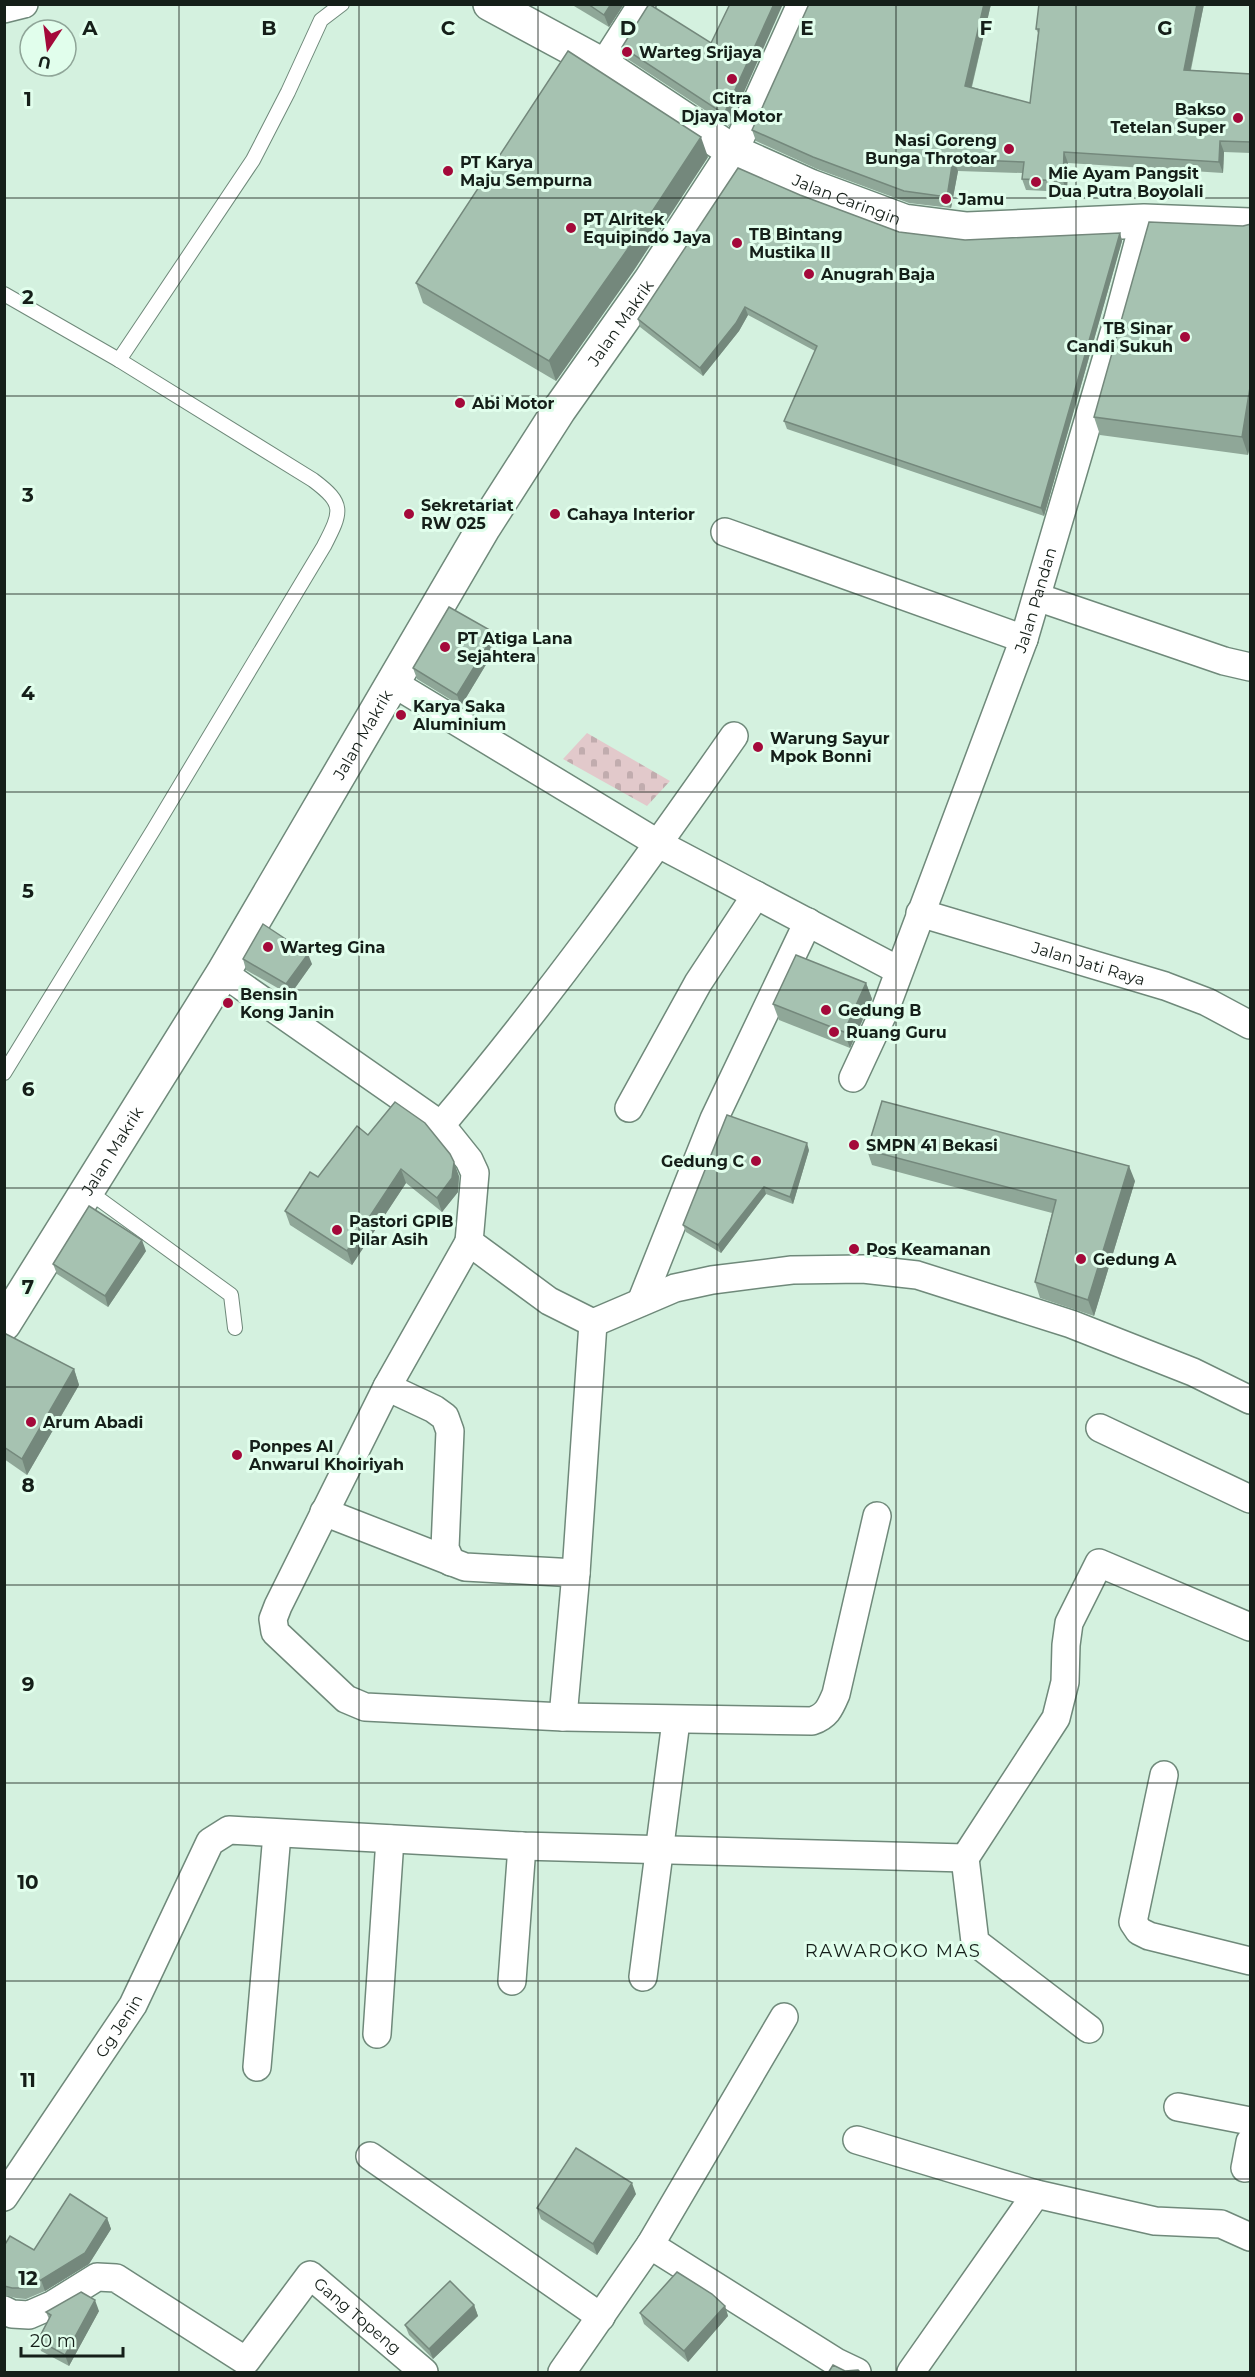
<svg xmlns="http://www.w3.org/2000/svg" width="1255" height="2377" font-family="Montserrat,sans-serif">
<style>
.cemetery{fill:url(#cemetery-stones)}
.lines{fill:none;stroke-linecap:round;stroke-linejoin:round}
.service-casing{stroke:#6f897a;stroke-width:16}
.minor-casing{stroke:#6f897a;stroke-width:30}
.tertiary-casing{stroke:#6f897a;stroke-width:36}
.secondary-casing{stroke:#6f897a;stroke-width:36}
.service{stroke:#fff;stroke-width:14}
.minor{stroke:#fff;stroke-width:27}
.tertiary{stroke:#fff;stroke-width:33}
.secondary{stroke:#fff;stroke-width:33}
.wall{fill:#8fa798}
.shaded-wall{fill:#74887c}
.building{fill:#a6c2b1;stroke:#74887c;stroke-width:1.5}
.grid{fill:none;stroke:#151f19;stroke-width:1.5;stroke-opacity:0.55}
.poi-dot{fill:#a4093a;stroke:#e1feec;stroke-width:2}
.labels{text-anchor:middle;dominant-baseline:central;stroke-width:6;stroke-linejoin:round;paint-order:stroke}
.poi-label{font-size:16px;font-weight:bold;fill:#151f19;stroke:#e1feec;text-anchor:start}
.street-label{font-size:16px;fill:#151f19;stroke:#e1feec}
.neighbourhood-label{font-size:18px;letter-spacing:1.5px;fill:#151f19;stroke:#e1feec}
.grid-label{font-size:20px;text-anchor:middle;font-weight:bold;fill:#151f19;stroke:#e1feec;stroke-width:6;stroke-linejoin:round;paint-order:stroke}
</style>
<defs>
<pattern id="cemetery-stones" width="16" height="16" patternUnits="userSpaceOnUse" patternTransform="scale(1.5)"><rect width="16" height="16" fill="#e2c9cb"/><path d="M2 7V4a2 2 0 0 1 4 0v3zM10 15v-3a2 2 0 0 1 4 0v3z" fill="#c1acae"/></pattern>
</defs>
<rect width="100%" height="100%" fill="#d4f1df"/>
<path class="cemetery" d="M 587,733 L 670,781 L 647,806 L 563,759 Z"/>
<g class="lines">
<g class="service-casing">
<g id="service">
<path d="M 4,294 L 119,360 L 313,480 C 345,504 342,511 324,546 L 154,829 L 4,1073"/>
<path d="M 119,360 L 253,160 L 288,92 L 321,20 L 342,4"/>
<path d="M 88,1191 L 231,1295 L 235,1328"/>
</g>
</g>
<g class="minor-casing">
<g id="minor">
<path d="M 4,9 L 24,4"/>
<path d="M 603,65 L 642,4"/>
<path d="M 734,152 L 801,4"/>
<path d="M 725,532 L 1024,639"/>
<path d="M 1037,597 L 1224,661 L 1250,667"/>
<path d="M 393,683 L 659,844 L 898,970"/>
<path id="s1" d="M 920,913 L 1165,986 L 1207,1002 L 1250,1025"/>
<path d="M 223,973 L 441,1125 L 469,1160 L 475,1173 L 469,1242 L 549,1301 L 593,1323 L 675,1288 L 712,1280 L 792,1270 L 863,1269 L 917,1275 L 1071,1324 L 1193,1372 L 1250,1400"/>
<path id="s2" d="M 853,1078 L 886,1007 L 1024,639 L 1118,319 L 1144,221"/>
<path d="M 629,1108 L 698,983 L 756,895"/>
<path d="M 441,1125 C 546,1001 641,869 734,736"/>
<path d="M 469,1242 L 387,1387 L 278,1606 L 273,1619 L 275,1632 L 346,1699 L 365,1707 L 563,1717 L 812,1721 C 827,1716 830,1708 836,1694 L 877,1516"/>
<path d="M 641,1302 L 714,1119 L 808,922"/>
<path d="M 387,1387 L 434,1409 L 445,1417 L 450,1431 L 445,1548 L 451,1562"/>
<path d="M 1100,1428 L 1250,1499"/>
<path d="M 324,1512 L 465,1567 L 576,1573"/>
<path d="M 563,1717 L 576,1573 L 593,1323"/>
<path d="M 1164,1775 L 1133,1922 L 1139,1931 L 1149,1936 L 1250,1961"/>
<path d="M 965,1858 L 975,1942 L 1089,2029"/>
<path d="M 643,1977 L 676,1721"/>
<path d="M 512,1981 L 522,1846"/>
<path d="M 377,2034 L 390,1839"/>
<path d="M 257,2067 L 277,1834"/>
<path d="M 1178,2107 L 1250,2121"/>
<path d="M 857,2140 L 1036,2194 L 1155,2221 L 1221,2224 L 1250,2237"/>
<path d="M 370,2156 L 601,2317"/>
<path d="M 1245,2168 L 1250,2142"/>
<path id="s3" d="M 4,2197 L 133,2005 L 210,1842 L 229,1830 L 522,1846 L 965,1858 L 1056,1718 L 1065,1682 L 1066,1645 L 1069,1623 L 1099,1563 L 1250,1627"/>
<path d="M 650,2245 L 784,2017"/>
<path id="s4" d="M 4,2310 L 12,2314 L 29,2315 L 52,2305 L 97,2277 L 116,2278 L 246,2361 L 310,2275 L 424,2372"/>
<path d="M 562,2372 L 650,2245 L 836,2362 L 857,2372"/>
<path d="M 911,2372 L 1036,2194"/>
</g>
</g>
<g class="tertiary-casing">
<g id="tertiary">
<path id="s5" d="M 4,1324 L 223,973 L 484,527 L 559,410 L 650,281 L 734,152"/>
</g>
</g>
<g class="secondary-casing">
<g id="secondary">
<path id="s6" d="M 490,4 L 603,65 L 734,152 L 810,186 L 904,221 L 967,229 L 1144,221 L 1250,225"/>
</g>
</g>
<use href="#service" class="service"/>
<use href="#minor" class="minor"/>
<use href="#tertiary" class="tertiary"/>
<use href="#secondary" class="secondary"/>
</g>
<g class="wall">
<path d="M 574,4 L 624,4 L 609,27 L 574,6 Z"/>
<path d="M 991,4 L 972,87 L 1030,103 L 1038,33 L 1036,29 L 1039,4 L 1204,4 L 1191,70 L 1251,74 L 1251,153 L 1224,152 L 1223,173 L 1068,163 L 1067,192 L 1026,190 L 1022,179 L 1022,173 L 958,171 L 951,208 L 909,203 L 817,169 L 756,141 L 752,130 Z"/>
<path d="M 711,43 L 729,126 L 626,58 L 622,47 Z"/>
<path d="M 708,157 L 634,270 L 556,381 L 423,303 L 416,283 Z"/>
<path d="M 800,195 L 899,232 L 965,240 L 1120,233 L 1122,241 L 1044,516 L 787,429 L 784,421 L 815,351 L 748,315 L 739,331 L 703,376 L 640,327 L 638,319 Z"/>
<path d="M 1251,224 L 1251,440 L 1248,455 L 1100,435 L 1094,417 L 1243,226 Z"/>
<path d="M 499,643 L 461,706 L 417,679 L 413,668 Z"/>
<path d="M 243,959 L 312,964 L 290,995 L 246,970 Z"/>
<path d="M 866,983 L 872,999 L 850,1048 L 779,1020 L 773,1004 Z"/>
<path d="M 368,1135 L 459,1176 L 458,1192 L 442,1212 L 406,1183 L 352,1265 L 290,1225 L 285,1211 L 318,1177 Z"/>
<path d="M 809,1150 L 793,1204 L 766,1194 L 721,1253 L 686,1232 L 683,1225 Z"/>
<path d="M 867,1150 L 1135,1181 L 1094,1316 L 1040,1298 L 1035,1282 L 1052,1213 L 872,1165 Z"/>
<path d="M 146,1251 L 108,1307 L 57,1274 L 53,1264 Z"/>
<path d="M 4,1336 L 74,1369 L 79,1385 L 27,1475 L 4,1459 Z"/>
<path d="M 636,2194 L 597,2255 L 541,2219 L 537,2208 Z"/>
<path d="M 107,2218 L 111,2229 L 89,2264 L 45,2291 L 26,2299 L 16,2298 L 4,2295 L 4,2246 L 34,2250 Z"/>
<path d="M 474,2305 L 478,2316 L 433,2359 L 409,2335 L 405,2325 Z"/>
<path d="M 725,2306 L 728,2316 L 688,2362 L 644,2324 L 640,2313 Z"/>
<path d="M 99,2311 L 69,2366 L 41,2351 L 38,2340 L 49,2319 L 46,2312 Z"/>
</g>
<g class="shaded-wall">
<path d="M 611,4 L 624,4 L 609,27 L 604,15 Z"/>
<path d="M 774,4 L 783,4 L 729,126 L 724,114 Z"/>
<path d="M 984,4 L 991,4 L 969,97 L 965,86 Z"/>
<path d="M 1197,4 L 1204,4 L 1188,81 L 1184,70 Z"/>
<path d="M 701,137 L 708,157 L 634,270 L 556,381 L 549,361 Z"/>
<path d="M 1220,141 L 1224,152 L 1223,173 L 1219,162 Z"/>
<path d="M 1064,152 L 1068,163 L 1067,192 L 1063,181 Z"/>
<path d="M 953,159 L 958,171 L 951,208 L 947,197 Z"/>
<path d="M 1120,233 L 1122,241 L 1044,516 L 1041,508 Z"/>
<path d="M 745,307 L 748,315 L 739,331 L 703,376 L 700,368 Z"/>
<path d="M 1251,381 L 1251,440 L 1248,455 L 1242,437 Z"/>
<path d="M 495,633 L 499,643 L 461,706 L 457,695 Z"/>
<path d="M 308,954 L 312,964 L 290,995 L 286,984 Z"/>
<path d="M 866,983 L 872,999 L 850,1048 L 844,1032 Z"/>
<path d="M 807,1143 L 809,1150 L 793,1204 L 790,1197 Z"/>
<path d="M 454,1162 L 459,1176 L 458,1192 L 442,1212 L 437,1198 Z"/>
<path d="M 1129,1166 L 1135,1181 L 1094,1316 L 1088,1300 Z"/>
<path d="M 401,1169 L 406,1183 L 352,1265 L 347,1251 Z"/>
<path d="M 764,1187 L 766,1194 L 721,1253 L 718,1245 Z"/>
<path d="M 142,1240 L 146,1251 L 108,1307 L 105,1296 Z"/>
<path d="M 74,1369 L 79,1385 L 27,1475 L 22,1459 Z"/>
<path d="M 632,2183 L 636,2194 L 597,2255 L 593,2244 Z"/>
<path d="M 107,2218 L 111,2229 L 89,2264 L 45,2291 L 41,2280 Z"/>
<path d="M 95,2300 L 99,2311 L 69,2366 L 65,2355 Z"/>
<path d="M 474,2305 L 478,2316 L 433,2359 L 429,2349 Z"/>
<path d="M 725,2306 L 728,2316 L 688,2362 L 684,2351 Z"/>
</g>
<g class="building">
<path d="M 588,4 L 611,4 L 604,15 Z"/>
<path d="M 649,4 L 711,43 L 730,4 L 774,4 L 724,114 L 622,47 Z"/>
<path d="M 809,4 L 984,4 L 965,86 L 1030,103 L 1039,29 L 1036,29 L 1039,4 L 1197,4 L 1184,70 L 1251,74 L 1251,142 L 1220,141 L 1219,162 L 1064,152 L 1063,181 L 1022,179 L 1024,162 L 953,159 L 947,197 L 904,191 L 813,157 L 752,130 Z"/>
<path d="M 568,51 L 701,137 L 627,250 L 549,361 L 416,283 Z"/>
<path d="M 738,168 L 800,195 L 899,232 L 965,240 L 1120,233 L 1041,508 L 784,421 L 817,346 L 745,307 L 736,323 L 700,368 L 638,319 Z"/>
<path d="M 1149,222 L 1243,226 L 1251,224 L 1251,381 L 1242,437 L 1094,417 Z"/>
<path d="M 449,607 L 495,633 L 457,695 L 413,668 Z"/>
<path d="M 263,924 L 308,954 L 286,984 L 243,959 Z"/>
<path d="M 796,955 L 866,983 L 844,1032 L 773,1004 Z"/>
<path d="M 882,1101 L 1129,1166 L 1088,1300 L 1035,1282 L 1056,1200 L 867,1150 Z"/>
<path d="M 395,1102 L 425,1123 L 450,1154 L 454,1162 L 452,1178 L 437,1198 L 401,1169 L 347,1251 L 285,1211 L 310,1172 L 318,1177 L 357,1126 L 368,1135 Z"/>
<path d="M 727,1115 L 807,1143 L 790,1197 L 764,1187 L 718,1245 L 683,1225 Z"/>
<path d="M 89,1206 L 142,1240 L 105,1296 L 53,1264 Z"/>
<path d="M 6,1334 L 74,1369 L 22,1459 L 4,1447 L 4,1336 Z"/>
<path d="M 576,2148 L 632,2183 L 593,2244 L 537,2208 Z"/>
<path d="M 70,2194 L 107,2218 L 85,2253 L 41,2280 L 22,2288 L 12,2288 L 4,2286 L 4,2246 L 10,2236 L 34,2250 Z"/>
<path d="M 677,2272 L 712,2294 L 725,2306 L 684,2351 L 640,2313 Z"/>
<path d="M 450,2281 L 474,2305 L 429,2349 L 405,2325 Z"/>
<path d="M 81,2292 L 95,2300 L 65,2355 L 38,2340 L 51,2315 L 46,2312 Z"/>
<path d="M 833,2365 L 845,2371 L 858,2370 L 861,2373 L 828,2373 Z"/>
</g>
<path class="grid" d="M 179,4 L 179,2372M 359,4 L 359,2372M 538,4 L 538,2372M 717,4 L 717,2372M 896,4 L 896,2372M 1076,4 L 1076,2372M 4,198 L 1250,198M 4,396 L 1250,396M 4,594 L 1250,594M 4,792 L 1250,792M 4,990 L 1250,990M 4,1188 L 1250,1188M 4,1387 L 1250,1387M 4,1585 L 1250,1585M 4,1783 L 1250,1783M 4,1981 L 1250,1981M 4,2179 L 1250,2179"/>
<g class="poi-dot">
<circle cx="627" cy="52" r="6"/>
<circle cx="732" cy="79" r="6"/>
<circle cx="1238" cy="118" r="6"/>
<circle cx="1009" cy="149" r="6"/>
<circle cx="448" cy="171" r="6"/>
<circle cx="1036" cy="182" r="6"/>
<circle cx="946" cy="199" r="6"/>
<circle cx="571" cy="228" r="6"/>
<circle cx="737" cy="243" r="6"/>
<circle cx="809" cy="274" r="6"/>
<circle cx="1185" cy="337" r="6"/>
<circle cx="460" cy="403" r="6"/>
<circle cx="409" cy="514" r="6"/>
<circle cx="555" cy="514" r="6"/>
<circle cx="445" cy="647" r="6"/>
<circle cx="401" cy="715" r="6"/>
<circle cx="758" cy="747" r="6"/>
<circle cx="268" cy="947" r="6"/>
<circle cx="228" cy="1003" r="6"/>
<circle cx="826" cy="1010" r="6"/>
<circle cx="834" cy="1032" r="6"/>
<circle cx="854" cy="1145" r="6"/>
<circle cx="756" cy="1161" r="6"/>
<circle cx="337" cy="1230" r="6"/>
<circle cx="854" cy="1249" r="6"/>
<circle cx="1081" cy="1259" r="6"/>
<circle cx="31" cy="1422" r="6"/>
<circle cx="237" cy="1455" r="6"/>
</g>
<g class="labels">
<g class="poi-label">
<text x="639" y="52">Warteg Srijaya</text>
<text x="732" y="98" text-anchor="middle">Citra<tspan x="732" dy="18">Djaya Motor</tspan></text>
<text x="1226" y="109" text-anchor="end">Bakso<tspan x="1226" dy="18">Tetelan Super</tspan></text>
<text x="997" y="140" text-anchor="end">Nasi Goreng<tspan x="997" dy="18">Bunga Throtoar</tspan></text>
<text x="460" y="162">PT Karya<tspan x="460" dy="18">Maju Sempurna</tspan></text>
<text x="1048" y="173">Mie Ayam Pangsit<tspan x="1048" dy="18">Dua Putra Boyolali</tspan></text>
<text x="958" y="199">Jamu</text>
<text x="583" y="219">PT Alritek<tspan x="583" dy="18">Equipindo Jaya</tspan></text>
<text x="749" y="234">TB Bintang<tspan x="749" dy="18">Mustika II</tspan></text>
<text x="821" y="274">Anugrah Baja</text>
<text x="1173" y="328" text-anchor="end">TB Sinar<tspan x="1173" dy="18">Candi Sukuh</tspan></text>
<text x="472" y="403">Abi Motor</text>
<text x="421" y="505">Sekretariat<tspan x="421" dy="18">RW 025</tspan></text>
<text x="567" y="514">Cahaya Interior</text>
<text x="457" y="638">PT Atiga Lana<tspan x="457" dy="18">Sejahtera</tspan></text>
<text x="413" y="706">Karya Saka<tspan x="413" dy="18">Aluminium</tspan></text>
<text x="770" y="738">Warung Sayur<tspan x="770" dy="18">Mpok Bonni</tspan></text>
<text x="280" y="947">Warteg Gina</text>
<text x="240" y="994">Bensin<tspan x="240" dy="18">Kong Janin</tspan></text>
<text x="838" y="1010">Gedung B</text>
<text x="846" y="1032">Ruang Guru</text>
<text x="866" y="1145">SMPN 41 Bekasi</text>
<text x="744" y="1161" text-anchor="end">Gedung C</text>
<text x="349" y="1221">Pastori GPIB<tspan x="349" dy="18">Pilar Asih</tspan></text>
<text x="866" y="1249">Pos Keamanan</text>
<text x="1093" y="1259">Gedung A</text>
<text x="43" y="1422">Arum Abadi</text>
<text x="249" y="1446">Ponpes Al<tspan x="249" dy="18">Anwarul Khoiriyah</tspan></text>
</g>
<g class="street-label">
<text stroke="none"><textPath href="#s6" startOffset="408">Jalan Caringin</textPath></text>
<text stroke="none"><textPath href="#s5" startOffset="1176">Jalan Makrik</textPath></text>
<text stroke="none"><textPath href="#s2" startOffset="512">Jalan Pandan</textPath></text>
<text stroke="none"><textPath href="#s5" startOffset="690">Jalan Makrik</textPath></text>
<text stroke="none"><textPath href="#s1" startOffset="176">Jalan Jati Raya</textPath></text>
<text stroke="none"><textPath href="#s5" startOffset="204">Jalan Makrik</textPath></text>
<text stroke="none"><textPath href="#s3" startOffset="206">Gg Jenin</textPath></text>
<text stroke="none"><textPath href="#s4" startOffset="447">Gang Topeng</textPath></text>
</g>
<g class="neighbourhood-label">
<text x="893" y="1951">RAWAROKO MAS</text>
</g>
</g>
<g class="grid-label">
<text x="90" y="35">A</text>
<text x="269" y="35">B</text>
<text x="448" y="35">C</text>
<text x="628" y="35">D</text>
<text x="807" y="35">E</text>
<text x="986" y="35">F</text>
<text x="1165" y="35">G</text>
<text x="28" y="106">1</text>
<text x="28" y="304">2</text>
<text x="28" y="502">3</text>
<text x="28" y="700">4</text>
<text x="28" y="898">5</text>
<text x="28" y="1096">6</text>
<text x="28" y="1294">7</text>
<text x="28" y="1492">8</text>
<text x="28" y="1691">9</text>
<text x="28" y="1889">10</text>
<text x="28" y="2087">11</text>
<text x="28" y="2285">12</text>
</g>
<rect width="1255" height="2377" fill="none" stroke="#151f19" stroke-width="12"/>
<g transform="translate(48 48) rotate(193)"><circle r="28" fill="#e1feec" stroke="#8fa598" stroke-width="1.5"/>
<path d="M0-4.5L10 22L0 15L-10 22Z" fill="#a4093a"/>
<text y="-9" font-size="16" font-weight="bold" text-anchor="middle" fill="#151f19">U</text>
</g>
<path d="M21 2347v9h102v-9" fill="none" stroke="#151f19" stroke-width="3"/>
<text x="30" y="2347" font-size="18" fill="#151f19" stroke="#e1feec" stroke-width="4.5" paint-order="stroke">20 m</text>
</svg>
